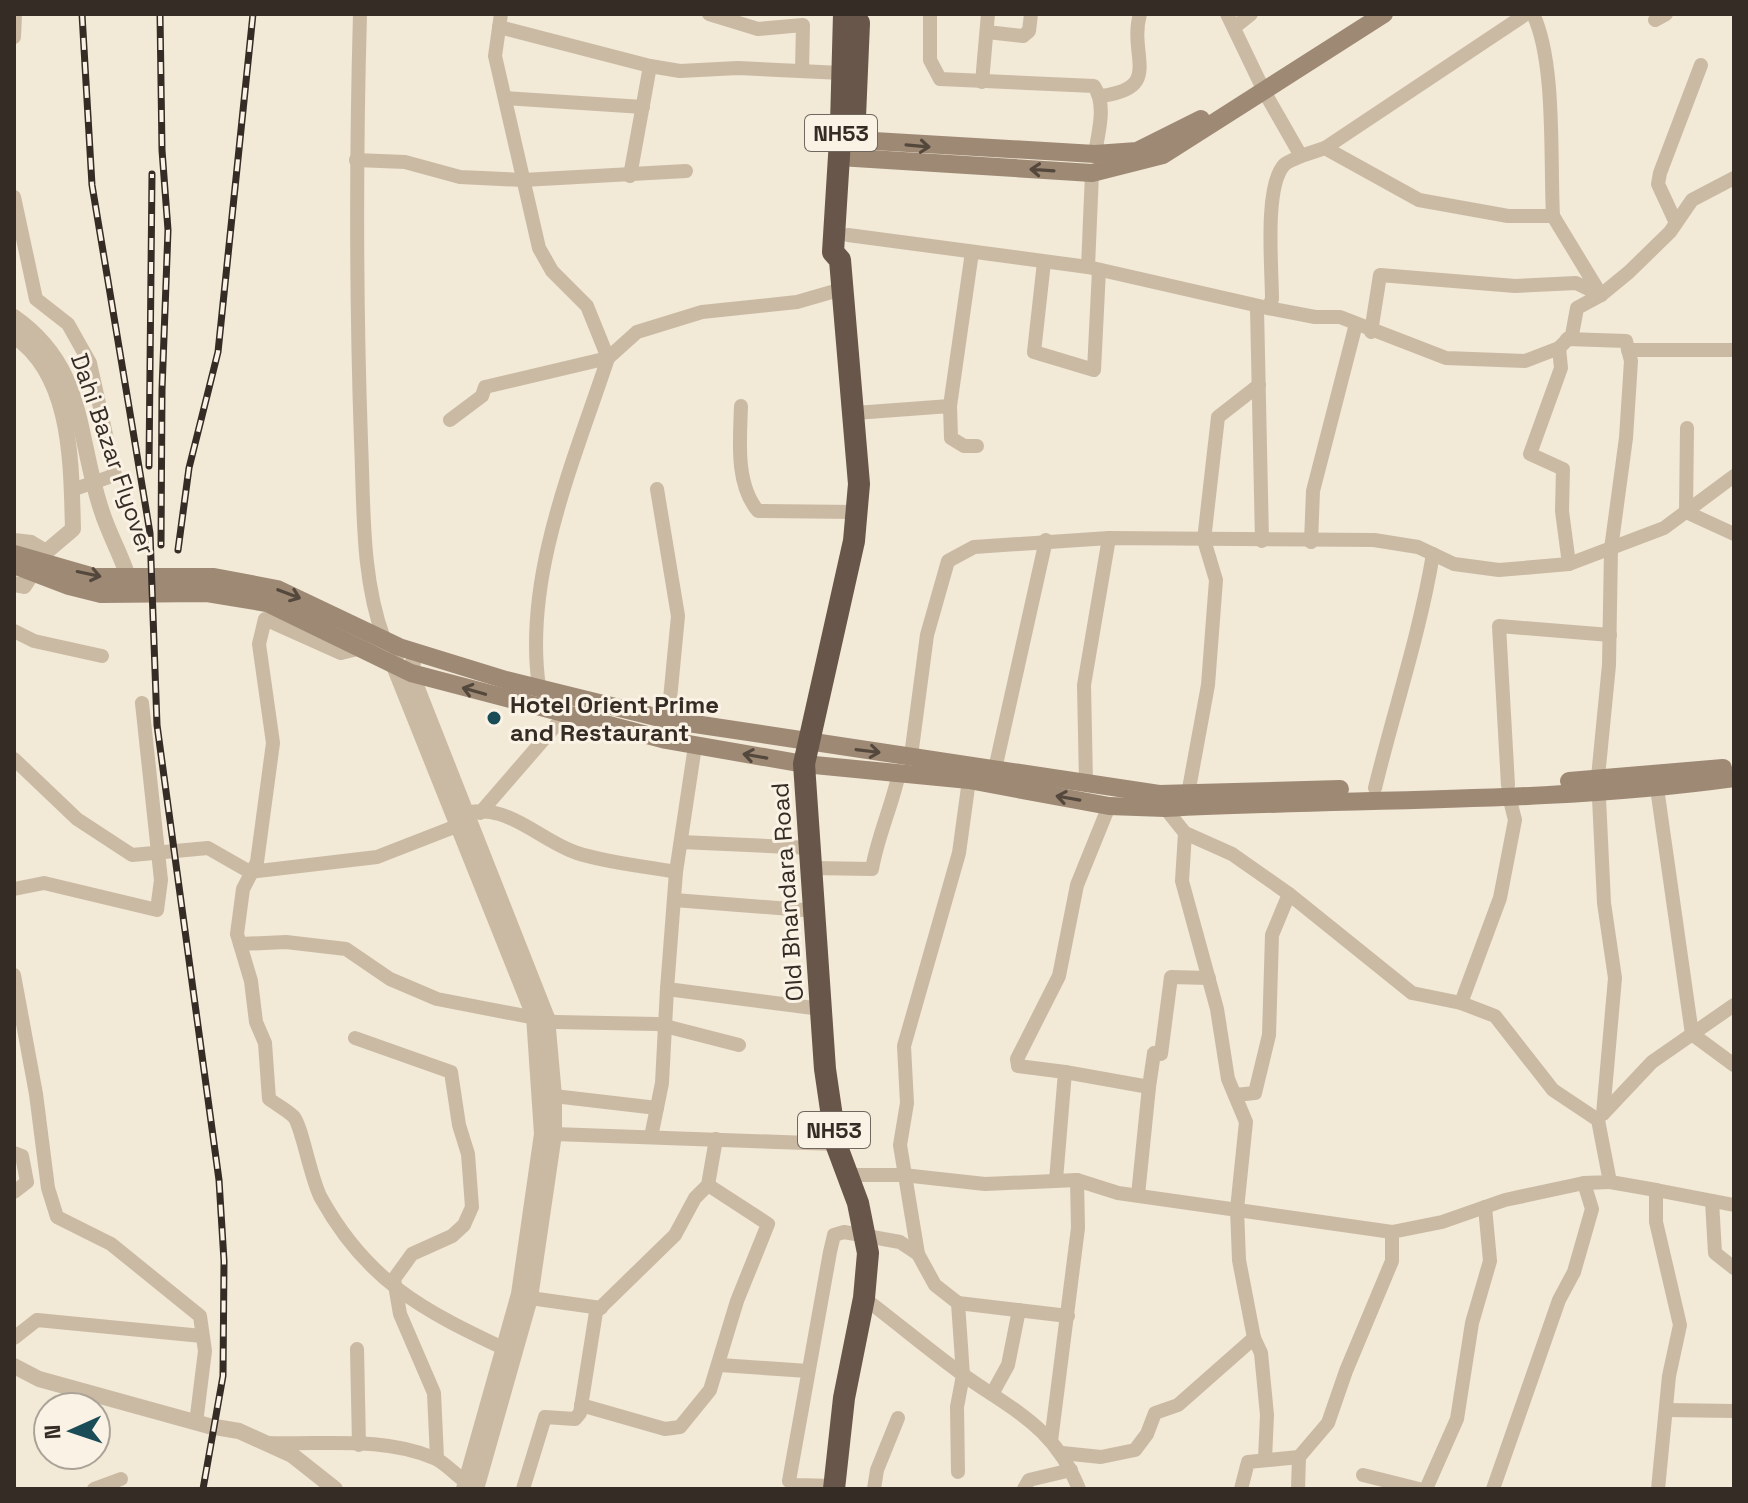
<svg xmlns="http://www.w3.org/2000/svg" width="1748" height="1503" font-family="'Space Grotesk',sans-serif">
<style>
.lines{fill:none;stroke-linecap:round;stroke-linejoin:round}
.minor{stroke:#cabaa3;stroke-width:14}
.tertiary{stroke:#cabaa3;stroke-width:16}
.secondary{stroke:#9e8975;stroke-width:18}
.trunk{stroke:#675649;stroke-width:22}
.rail-casing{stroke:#352c25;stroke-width:7}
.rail{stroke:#faf2e4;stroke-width:4;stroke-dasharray:12;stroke-linecap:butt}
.oneway{stroke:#54483d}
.poi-dot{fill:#1a4c58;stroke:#faf2e4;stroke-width:3}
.labels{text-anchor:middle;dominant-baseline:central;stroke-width:6;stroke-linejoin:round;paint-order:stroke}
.shield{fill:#faf2e4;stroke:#70675e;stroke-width:2}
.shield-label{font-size:22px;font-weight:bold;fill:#352c25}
.street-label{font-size:24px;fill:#352c25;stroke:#faf2e4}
.poi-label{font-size:24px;font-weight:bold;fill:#352c25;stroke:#faf2e4;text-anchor:start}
</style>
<rect width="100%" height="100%" fill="#f2e9d7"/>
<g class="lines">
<g class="minor">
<path d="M 360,14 C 356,156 356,298 361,441 C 364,508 361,576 384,639"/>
<path d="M 501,14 L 495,56 L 539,248 L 552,271 L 587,306 L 608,358 L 637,332 L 702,312 L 797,302 L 842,289"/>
<path d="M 709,14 L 758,29 L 803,25 L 802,71"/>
<path d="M 930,14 L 930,60 L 940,79 L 1094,86 C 1107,106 1098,132 1095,154"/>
<path d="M 1533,14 C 1556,62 1550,160 1553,216"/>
<path d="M 1655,20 L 1666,14"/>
<path d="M 1236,26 L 1251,14"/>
<path d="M 499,27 L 650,66"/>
<path d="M 987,32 L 1023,36 L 1029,31 L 1031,14"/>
<path d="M 14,37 L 15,14"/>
<path d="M 982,82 L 988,14"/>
<path d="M 1101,96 C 1164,88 1128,56 1140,14"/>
<path d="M 505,98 L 643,107"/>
<path d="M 1325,148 L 1526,14"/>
<path d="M 1301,156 L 1325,148 L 1419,200 L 1508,216 L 1553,216 L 1601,295"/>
<path d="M 356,160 L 405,162 L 460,177 L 523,180 L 686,171"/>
<path d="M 630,176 L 650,66 L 680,71 L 738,68 L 842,73"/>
<path d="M 14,197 L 36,299 L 68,324 L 90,363 L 115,475 L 72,490"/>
<path d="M 1676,223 L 1658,184 L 1660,173 L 1701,65"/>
<path d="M 848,235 L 1088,267 L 1092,173"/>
<path d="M 1044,262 L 1034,352 L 1094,370 L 1099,270"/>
<path d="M 1088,267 L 1268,308 L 1272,299 C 1272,269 1264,187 1284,165 C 1288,161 1296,159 1301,156 L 1265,93 L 1227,14"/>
<path d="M 1257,308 L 1262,541"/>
<path d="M 1268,308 L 1315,317 L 1340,317 L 1446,358 L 1525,361 L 1559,348 L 1572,335 L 1577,308 L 1601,295 L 1629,272 L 1670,232 L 1692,200 L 1734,178"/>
<path d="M 1371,332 L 1380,275 L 1515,286 L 1576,283 L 1601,295"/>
<path d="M 1567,339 L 1626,341 L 1631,361 L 1626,438 L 1611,549 L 1609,665 L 1598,777 L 1604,903 L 1615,978 L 1603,1114"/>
<path d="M 1559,348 L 1561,368 L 1530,454 L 1563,469 L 1562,511 L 1569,564"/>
<path d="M 1628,350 L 1734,350"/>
<path d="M 741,406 C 740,439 735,484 758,511 L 857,512"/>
<path d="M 950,406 L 972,252"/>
<path d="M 855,413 L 950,406 L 951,438 L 964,446 L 977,446"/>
<path d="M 450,420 L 482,396 L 485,387 L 608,358"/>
<path d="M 1687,428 L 1686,512 L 1734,534"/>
<path d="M 657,489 L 678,616 L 668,720"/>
<path d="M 1311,542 L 1313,491 L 1356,324"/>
<path d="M 14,631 L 34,641 L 102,656"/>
<path d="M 362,648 L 341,653 L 265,619 L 259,644 L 273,743 L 257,862 L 243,889 L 237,934 L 251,981 L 256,1022 L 265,1043 L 269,1099 C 277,1105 287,1110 294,1117 C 302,1127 311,1180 321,1198 C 367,1281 422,1310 505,1349"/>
<path d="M 539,687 C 523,577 574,461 608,358"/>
<path d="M 911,756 L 927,635 L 948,561 L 974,547 L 1109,538 L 1374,540 L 1418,547 L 1454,564 L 1499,570 L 1569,564 L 1664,528 L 1734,476"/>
<path d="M 14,759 L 77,819 L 132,855 L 208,848 L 250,872 L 377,857 L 467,822"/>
<path d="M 995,769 L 1046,540"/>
<path d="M 1086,782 L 1084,685 L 1109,538"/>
<path d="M 1508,785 L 1499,626 L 1610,635"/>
<path d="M 1375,788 C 1394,710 1420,633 1433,554"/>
<path d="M 1657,788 L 1692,1034 L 1734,1065"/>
<path d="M 1188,794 L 1208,685 L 1216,580 L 1204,540 L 1218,417 L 1259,385"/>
<path d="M 480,813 L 564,716"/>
<path d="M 457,816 C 504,797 537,840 577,853 C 608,863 644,866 676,872 L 695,746"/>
<path d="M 1185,833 L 1182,881 L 1217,1009 L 1228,1079 L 1246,1122 L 1237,1209 L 1239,1260 L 1254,1338 L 1261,1353 L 1267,1415 L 1265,1459"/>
<path d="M 681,842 L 811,848"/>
<path d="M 812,868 L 872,869 C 878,835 892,806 899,773"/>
<path d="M 676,872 L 667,989 L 821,1009"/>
<path d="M 14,889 L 44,883 L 157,910 L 161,880 L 142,703"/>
<path d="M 674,900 L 816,911"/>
<path d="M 240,944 L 286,942 L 346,949 L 390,979 L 437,999 L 556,1022 L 657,1024 L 739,1045"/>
<path d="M 14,975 L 36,1094 L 48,1188 L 57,1217 L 111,1244 L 200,1316 L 205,1351 L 196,1423"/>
<path d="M 1461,1003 L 1500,898 L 1515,820 L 1509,796"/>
<path d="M 355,1038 L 451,1072 L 459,1125 L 468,1154 L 472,1207 L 464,1225 L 452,1236 L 412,1254 L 394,1279 L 400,1314 L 434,1393 L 437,1458"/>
<path d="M 1065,1072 L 1018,1066 L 1017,1059 L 1059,976 L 1077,885 L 1109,806"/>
<path d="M 1235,1095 L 1255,1093 L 1269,1035 L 1272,935 L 1289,894"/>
<path d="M 554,1096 L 657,1108"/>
<path d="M 1603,1114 L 1652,1062 L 1734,1005"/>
<path d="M 554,1134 L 836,1144"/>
<path d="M 651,1137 L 662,1083 L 667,989"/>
<path d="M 14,1153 L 22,1156 L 27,1182 L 14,1192"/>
<path d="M 849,1175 L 903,1175 L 985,1184 L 1077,1180 L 1118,1193 L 1392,1232 L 1442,1222 L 1505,1200 L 1584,1183 L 1610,1182 L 1598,1120 L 1553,1090 L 1495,1016 L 1461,1003 L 1412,993 L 1289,894 L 1232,854 L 1185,833 L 1165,808"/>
<path d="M 1056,1180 L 1065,1072 L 1149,1087 L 1154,1053 L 1161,1054 L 1171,977 L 1209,978"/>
<path d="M 1610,1182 L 1656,1190 L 1656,1222 L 1680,1325 L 1669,1376 L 1658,1489"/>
<path d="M 1656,1190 L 1734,1205"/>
<path d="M 1138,1195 L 1149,1087"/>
<path d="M 1712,1201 L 1715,1253 L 1734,1268"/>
<path d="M 918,1254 L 900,1145 L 907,1103 L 904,1046 L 959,853 L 969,780"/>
<path d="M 530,1298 L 601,1308"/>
<path d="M 864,1298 C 897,1323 929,1350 962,1374 C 1014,1411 1054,1426 1079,1489"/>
<path d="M 958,1303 L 1068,1316"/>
<path d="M 14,1338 L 37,1320 L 202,1336"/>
<path d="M 357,1349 L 359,1445"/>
<path d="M 720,1365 L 808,1371"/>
<path d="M 992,1394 L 1008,1365 L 1019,1310"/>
<path d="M 581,1405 L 665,1429 L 680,1427 L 710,1390 L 737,1301 L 768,1224 L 708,1185"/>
<path d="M 1666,1410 L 1734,1411"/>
<path d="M 1051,1441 L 1078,1228 L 1077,1180"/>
<path d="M 267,1443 C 322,1445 383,1436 434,1458 C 449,1464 458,1481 475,1485"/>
<path d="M 1062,1453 L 1101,1457 L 1135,1450 L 1147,1434 L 1155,1413 L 1178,1405 L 1254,1338"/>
<path d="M 1363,1475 L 1419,1489"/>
<path d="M 835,1486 L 795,1485 L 789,1481 L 830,1252 L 834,1235 L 844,1232 L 900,1242 L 918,1254 L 935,1285 L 958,1303 L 963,1375 L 957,1407 L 958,1472"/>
<path d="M 94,1489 L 121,1479"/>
<path d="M 523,1489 L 545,1417 L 575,1419 L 580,1413 L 596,1312 L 675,1235 L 695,1198 L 708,1185 L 716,1139"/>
<path d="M 874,1489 L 877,1470 L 898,1418"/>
<path d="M 1024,1489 L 1029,1480 L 1071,1470"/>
<path d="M 1241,1489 L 1248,1462 L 1299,1457"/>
<path d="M 1298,1489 L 1299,1457 L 1328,1423 L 1346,1371 L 1392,1261 L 1392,1232"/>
<path d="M 1426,1489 L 1457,1419 L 1472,1323 L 1490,1261 L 1485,1207"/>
<path d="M 1493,1489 L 1559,1300 L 1574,1272 L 1592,1209 L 1584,1183"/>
</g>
<g class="tertiary">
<path d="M 14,317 C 87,368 76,436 102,512 C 110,537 124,560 131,586"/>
<path d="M 14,336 C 73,375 71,466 73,529 L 46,552 L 24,586 L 14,584"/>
<path d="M 14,541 L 31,543 L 46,552"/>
<path d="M 396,656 L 394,666 L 534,1016 L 542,1134 L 519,1294 L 464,1489"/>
<path d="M 413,662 L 411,673 L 547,1018 L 554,1096 L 554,1134 L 530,1298 L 476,1489"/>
<path d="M 14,1366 L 39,1379 L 209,1426 L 239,1431 L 292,1455 L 335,1489"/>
</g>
<g class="secondary">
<path d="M 840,139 L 1095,154 L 1137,151 L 1201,119"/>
<path d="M 839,157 L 1092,173 L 1163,155 L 1384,14"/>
<path d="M 14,554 L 94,577 L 214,577 L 277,589 L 399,647 L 506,680 L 668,720 L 1159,794 L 1340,789"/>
<path d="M 14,565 L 69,586 L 101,594 L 207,593 L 267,603 L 411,673 L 666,740 L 804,764 L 969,780 L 1109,806 L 1165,808 C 1355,798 1546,804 1734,778"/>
<path d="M 1569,781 L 1723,768"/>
</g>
<g class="trunk">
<path d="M 855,117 L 859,23"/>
<path d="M 834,1489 L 844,1398 L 864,1298 L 868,1253 L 858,1203 L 836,1144 L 825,1069 L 804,764 L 854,541 L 859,484 L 840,260 L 833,252 L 841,124 L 844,14"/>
</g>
<g class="rail-casing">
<g id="rail">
<path d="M 82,14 L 92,185 L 150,533 L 157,725 L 219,1180 L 224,1261 L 223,1376 L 203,1489"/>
<path d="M 160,14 L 162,150 L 168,230 L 162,390 L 161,545"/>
<path d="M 149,466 L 152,174"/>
<path d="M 178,550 L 189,468 L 218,352 L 253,14"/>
</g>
</g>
<use href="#rail" class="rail"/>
</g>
<defs><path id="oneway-shaft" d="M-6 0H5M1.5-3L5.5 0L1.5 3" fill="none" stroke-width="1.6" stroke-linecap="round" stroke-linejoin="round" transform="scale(2)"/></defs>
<g class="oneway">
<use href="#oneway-shaft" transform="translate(918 146) rotate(5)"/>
<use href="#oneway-shaft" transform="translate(1042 170) rotate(-176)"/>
<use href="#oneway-shaft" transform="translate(89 574) rotate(12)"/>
<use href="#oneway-shaft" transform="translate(289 594) rotate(21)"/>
<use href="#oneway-shaft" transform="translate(474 691) rotate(-164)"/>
<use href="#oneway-shaft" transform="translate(868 751) rotate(7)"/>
<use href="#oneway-shaft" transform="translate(755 756) rotate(-170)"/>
<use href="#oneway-shaft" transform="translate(1068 798) rotate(-170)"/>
</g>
<circle class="poi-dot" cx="494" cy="718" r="8"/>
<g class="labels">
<g class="shield">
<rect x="805" y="115" width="72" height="36" rx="6"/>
<rect x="798" y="1112" width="72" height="36" rx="6"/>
</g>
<g class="shield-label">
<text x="841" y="133">NH53</text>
<text x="834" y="1130">NH53</text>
</g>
<g class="street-label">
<text transform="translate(113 454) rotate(71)">Dahi Bazar Flyover</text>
<text transform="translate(787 892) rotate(-94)">Old Bhandara Road</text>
</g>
<g class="poi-label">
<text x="510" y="704">Hotel Orient Prime<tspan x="510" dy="28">and Restaurant</tspan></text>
</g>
</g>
<rect width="1748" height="1503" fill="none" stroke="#352c25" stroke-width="32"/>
<g transform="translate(72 1431) rotate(267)"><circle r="38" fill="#faf2e4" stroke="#aba398" stroke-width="2"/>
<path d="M0-6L14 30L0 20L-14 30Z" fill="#1a4c58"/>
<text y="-12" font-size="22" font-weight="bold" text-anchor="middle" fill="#352c25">N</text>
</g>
</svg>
